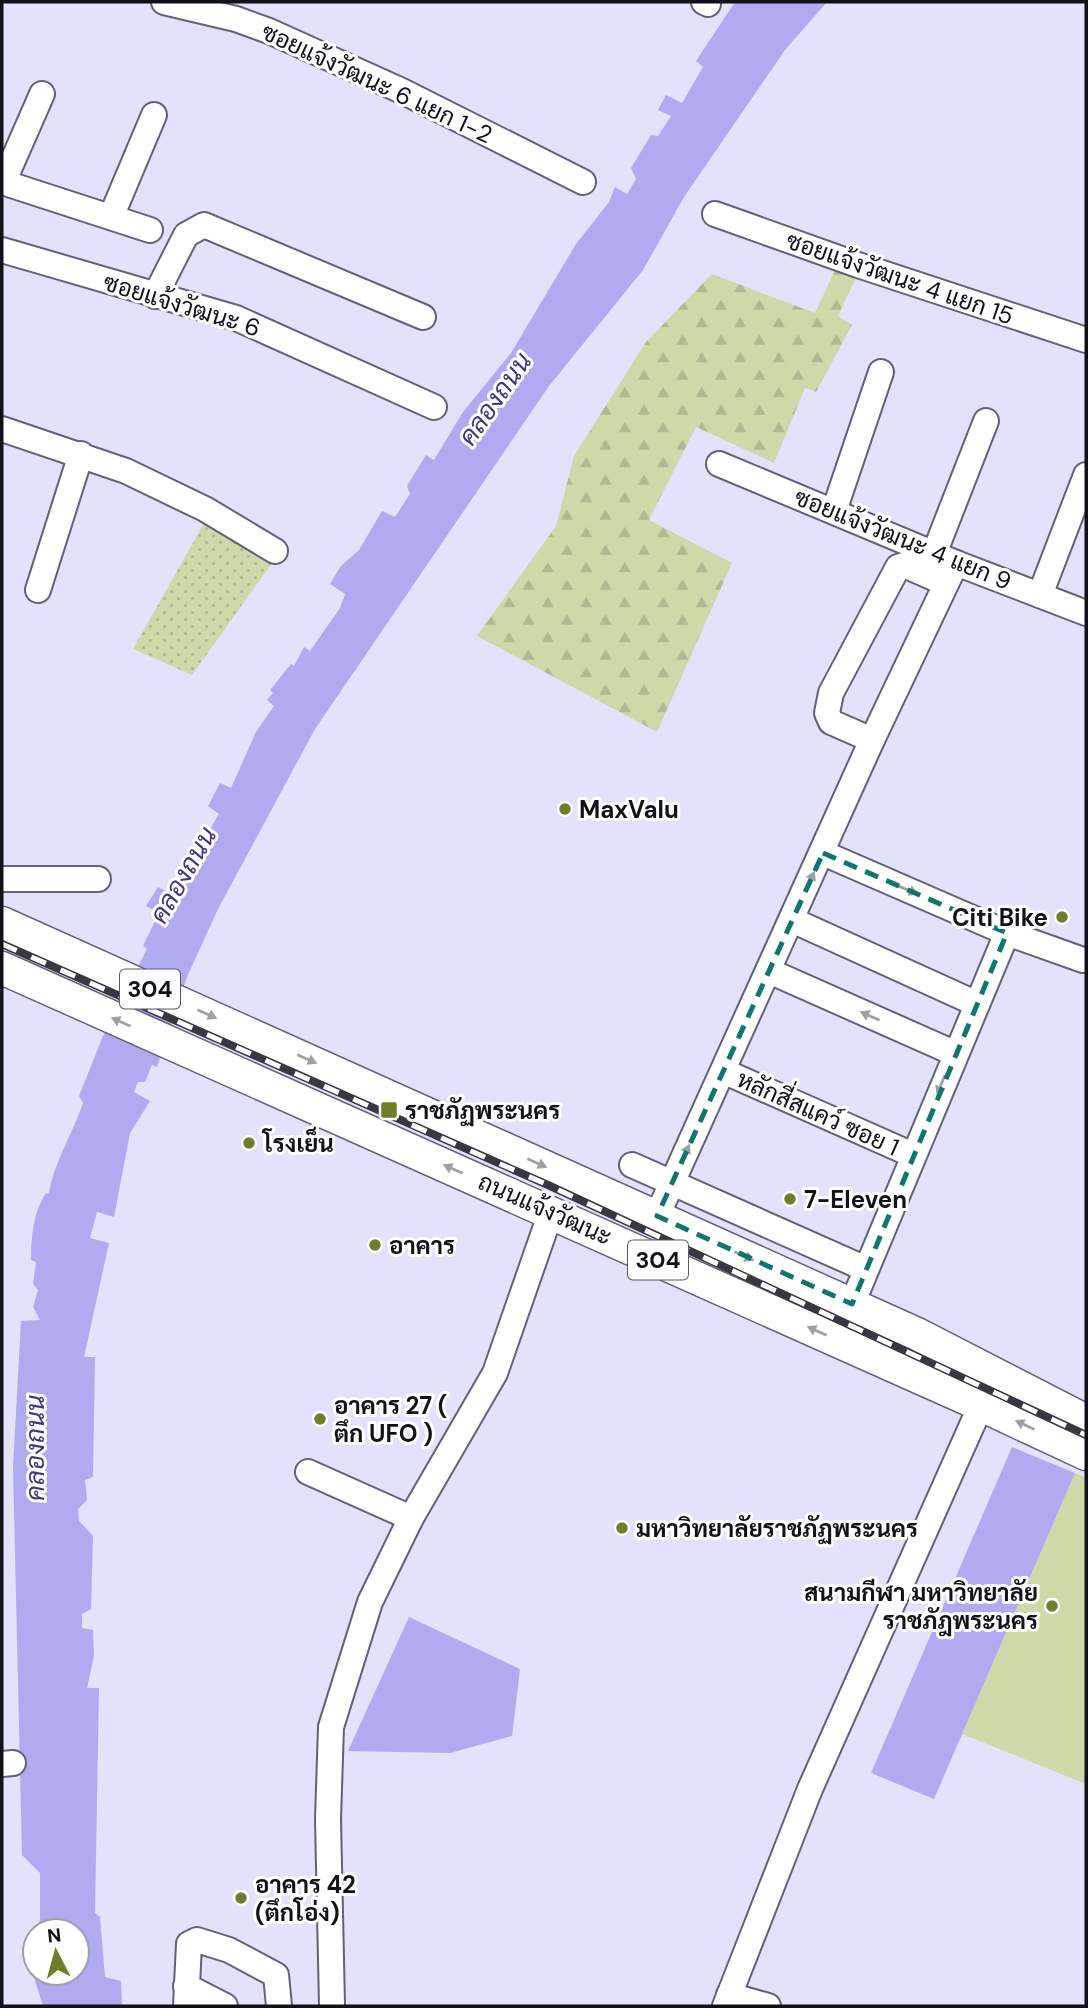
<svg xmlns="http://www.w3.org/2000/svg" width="1088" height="2008" font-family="'DM Sans',Sarabun,sans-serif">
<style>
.grass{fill:url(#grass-dots)}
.forest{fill:url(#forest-firs)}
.park{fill:#ced9aa}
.water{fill:#b1aaf0}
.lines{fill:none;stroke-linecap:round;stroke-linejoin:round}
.minor-casing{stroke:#636177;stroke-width:28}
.major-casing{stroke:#636177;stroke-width:35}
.minor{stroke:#fff;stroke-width:24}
.major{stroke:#fff;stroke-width:32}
.rail-casing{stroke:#383742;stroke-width:8}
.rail{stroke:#fff;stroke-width:5;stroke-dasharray:16;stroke-linecap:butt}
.oneway{fill:#a0a0a3}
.marked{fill:none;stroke:#0f766e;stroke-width:5;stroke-dasharray:14 9;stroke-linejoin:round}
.poi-dot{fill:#707e2b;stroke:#fff;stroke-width:2.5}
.labels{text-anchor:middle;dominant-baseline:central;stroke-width:6;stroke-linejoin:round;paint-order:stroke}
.shield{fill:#fff;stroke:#58585e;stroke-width:2}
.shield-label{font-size:23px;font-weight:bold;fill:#111119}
.street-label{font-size:24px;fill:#111119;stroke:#fff}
.poi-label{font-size:24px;font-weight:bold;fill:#111119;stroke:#fff;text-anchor:start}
.water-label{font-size:26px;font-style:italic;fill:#453484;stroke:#fff}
</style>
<defs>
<pattern id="grass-dots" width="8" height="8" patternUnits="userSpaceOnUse" patternTransform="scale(1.75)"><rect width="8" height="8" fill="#ced9aa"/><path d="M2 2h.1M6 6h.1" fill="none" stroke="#b0b992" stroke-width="1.8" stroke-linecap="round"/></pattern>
<pattern id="forest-firs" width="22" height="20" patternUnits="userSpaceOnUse" patternTransform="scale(1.75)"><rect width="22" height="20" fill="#ced9aa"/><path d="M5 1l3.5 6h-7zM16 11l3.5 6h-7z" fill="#b0b992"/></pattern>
</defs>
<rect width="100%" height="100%" fill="#e3e1fb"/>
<path class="grass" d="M 204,523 L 272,563 L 192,675 L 133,649 Z"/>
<path class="forest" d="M 837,266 L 856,278 L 838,316 L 852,325 L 816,392 L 805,388 L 774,463 L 696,427 L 649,520 L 732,563 L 657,732 L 477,636 L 556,526 L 574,456 L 646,342 L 712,274 L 815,313 Z"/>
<path class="park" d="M 1075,1473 L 1086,1478 L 1086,1784 L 962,1734 Z"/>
<g class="water">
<path d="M 735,2 L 827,2 L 785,50 L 684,197 L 643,270 L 549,386 L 315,729 L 218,909 L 187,977 L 157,1067 L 152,1065 L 145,1082 L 138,1082 L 134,1092 L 150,1101 L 130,1133 L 114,1217 L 97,1212 L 90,1238 L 109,1243 L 84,1357 L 95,1357 L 93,1477 L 85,1480 L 87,1500 L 78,1509 L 79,1521 L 93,1536 L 91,1609 L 82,1614 L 82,1628 L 93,1630 L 94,1656 L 87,1688 L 99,1688 L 95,1913 L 100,1917 L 105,1977 L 121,1981 L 122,2006 L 43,2006 L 32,1971 L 35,1932 L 35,1973 L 77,1973 L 77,1931 L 35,1931 L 40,1920 L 40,1873 L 22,1855 L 13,1467 L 21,1321 L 40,1320 L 33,1307 L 38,1290 L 33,1284 L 36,1262 L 31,1260 C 31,1237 33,1214 45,1194 L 49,1193 C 54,1162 73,1133 83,1103 L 79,1096 L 103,1036 L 147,949 L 143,946 L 159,913 L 146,906 L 158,887 L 172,894 L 219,814 L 208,806 L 220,783 L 231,788 L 256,732 L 274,706 L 267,700 L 273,693 L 270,690 L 291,664 L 294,666 L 304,647 L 310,651 L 340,608 L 345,594 L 330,584 L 340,567 L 359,550 L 382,511 L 395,517 L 410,494 L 407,486 L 426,455 L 434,460 L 463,412 L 511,353 L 576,244 L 609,202 L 615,187 L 627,194 L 636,179 L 631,168 L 651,135 L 658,136 L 671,116 L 658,110 L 666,95 L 682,103 L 703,67 L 696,61 Z"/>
<path d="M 1012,1447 L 1075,1473 L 934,1799 L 871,1773 Z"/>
<path d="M 409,1617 L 520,1669 L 512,1736 L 450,1753 L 348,1751 Z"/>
</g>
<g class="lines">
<g class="minor-casing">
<g id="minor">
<path d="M 164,2 L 236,19 L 269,31 L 402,91 L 583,182"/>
<path d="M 704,2 L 708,4"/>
<path d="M 2,182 L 150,230"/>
<path d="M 3,183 L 42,94"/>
<path d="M 715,214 L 858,265 L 1086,340"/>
<path d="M 111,217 L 154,115"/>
<path d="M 2,250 L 236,318 L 434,407"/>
<path d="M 155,296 L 186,235 L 204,225 L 423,317"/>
<path d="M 2,429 L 126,471 L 205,509 L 275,551"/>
<path d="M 719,464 L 956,563 L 1086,613"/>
<path d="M 834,511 L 881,372"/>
<path d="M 934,554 L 986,421"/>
<path d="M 38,590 L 81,454"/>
<path d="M 1040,595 L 1086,475"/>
<path d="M 872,740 L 831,722 L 827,713 L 831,693 L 898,567 L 904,565 L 945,583"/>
<path d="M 823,853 L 1007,933 L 1083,960"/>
<path d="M 2,879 L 98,879"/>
<path d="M 792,920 L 977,1004"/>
<path d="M 769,971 L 954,1053"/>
<path d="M 723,1071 L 913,1155"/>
<path d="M 632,1165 L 866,1269"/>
<path d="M 657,1216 L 872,740 L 956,563"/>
<path d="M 852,1304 L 1007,933"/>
<path d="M 308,1472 L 411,1518"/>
<path d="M 2,1764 L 13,1763"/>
<path d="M 186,1986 L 225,2006"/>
<path d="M 729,1995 L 768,2006"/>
<path d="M 186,2006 L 189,1944 L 197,1940 L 229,1950 L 276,1975 L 279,2006"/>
<path d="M 332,2006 L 328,1819 L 331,1727 L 370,1602 L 411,1518 L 495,1373 L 551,1212"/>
<path d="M 725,2006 L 810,1789 L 981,1405"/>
</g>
</g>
<g class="major-casing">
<g id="major">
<path d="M 2,923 L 917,1334 L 1086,1421"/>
<path d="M 2,968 L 981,1405 L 1086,1454"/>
</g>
</g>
<use href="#minor" class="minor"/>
<use href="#major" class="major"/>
<g class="rail-casing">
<path id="rail" d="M 2,944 L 548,1185 L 1086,1435"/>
</g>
<use href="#rail" class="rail"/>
</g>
<defs><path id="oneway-solid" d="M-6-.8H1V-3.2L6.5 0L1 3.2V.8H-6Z" transform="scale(1.75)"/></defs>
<g class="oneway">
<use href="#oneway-solid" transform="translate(810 881) rotate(-65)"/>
<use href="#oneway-solid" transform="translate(908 890) rotate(23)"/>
<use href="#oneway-solid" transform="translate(207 1014) rotate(24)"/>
<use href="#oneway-solid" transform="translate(870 1016) rotate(-156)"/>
<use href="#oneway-solid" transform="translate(121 1022) rotate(-156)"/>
<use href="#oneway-solid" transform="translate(307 1059) rotate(24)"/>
<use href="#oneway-solid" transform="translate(941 1085) rotate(112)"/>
<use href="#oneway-solid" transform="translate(685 1154) rotate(-65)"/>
<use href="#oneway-solid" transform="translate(537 1163) rotate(24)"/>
<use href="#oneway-solid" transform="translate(453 1169) rotate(-156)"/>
<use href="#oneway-solid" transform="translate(744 1256) rotate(24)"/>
<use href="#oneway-solid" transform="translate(817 1331) rotate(-156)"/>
<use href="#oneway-solid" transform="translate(1025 1425) rotate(-155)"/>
</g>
<path class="marked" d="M 823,853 L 1007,933 L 852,1304 L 657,1216 Z"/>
<g class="poi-dot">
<circle cx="565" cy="809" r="7"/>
<circle cx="1062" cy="917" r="7"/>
<rect x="380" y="1101" width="18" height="18" rx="3.5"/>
<circle cx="249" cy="1143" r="7"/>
<circle cx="790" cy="1199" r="7"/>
<circle cx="375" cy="1245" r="7"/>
<circle cx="320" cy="1419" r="7"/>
<circle cx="622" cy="1528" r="7"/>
<circle cx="1052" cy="1606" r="7"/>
<circle cx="241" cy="1898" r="7"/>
</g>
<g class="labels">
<g class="shield">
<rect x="120" y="969.5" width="60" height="39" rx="5"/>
<rect x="628" y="1240.5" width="60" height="39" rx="5"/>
</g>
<g class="shield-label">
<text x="150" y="989">304</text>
<text x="658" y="1260">304</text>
</g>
<g class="street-label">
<text transform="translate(377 83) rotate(25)">ซอยแจ้งวัฒนะ 6 แยก 1-2</text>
<text transform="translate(900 278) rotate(19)">ซอยแจ้งวัฒนะ 4 แยก 15</text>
<text transform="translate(182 305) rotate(17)">ซอยแจ้งวัฒนะ 6</text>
<text transform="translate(903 539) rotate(22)">ซอยแจ้งวัฒนะ 4 แยก 9</text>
<text transform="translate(818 1113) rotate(24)">หลักสี่สแคว์ ซอย 1</text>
<text transform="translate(545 1209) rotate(24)">ถนนแจ้งวัฒนะ</text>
</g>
<g class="poi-label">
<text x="579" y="809">MaxValu</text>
<text x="1048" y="917" text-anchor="end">Citi Bike</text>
<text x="405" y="1110">ราชภัฏพระนคร</text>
<text x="263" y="1143">โรงเย็น</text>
<text x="804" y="1199">7-Eleven</text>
<text x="389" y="1245">อาคาร</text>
<text x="334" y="1405">อาคาร 27 (<tspan x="334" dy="28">ตึก UFO )</tspan></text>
<text x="636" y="1528">มหาวิทยาลัยราชภัฏพระนคร</text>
<text x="1038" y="1592" text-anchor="end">สนามกีฬา มหาวิทยาลัย<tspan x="1038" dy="28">ราชภัฎพระนคร</tspan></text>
<text x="255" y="1884">อาคาร 42<tspan x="255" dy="28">(ตึกโอ่ง)</tspan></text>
</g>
<g class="water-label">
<text transform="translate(495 399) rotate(-55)">คลองถนน</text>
<text transform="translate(183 875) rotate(-60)">คลองถนน</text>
<text transform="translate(35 1448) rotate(-90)">คลองถนน</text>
</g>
</g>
<rect width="1088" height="2008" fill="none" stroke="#111119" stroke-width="7"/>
<g transform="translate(56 1952) rotate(354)"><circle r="33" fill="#ffffff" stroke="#a0a0a3" stroke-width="2"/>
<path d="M0-5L12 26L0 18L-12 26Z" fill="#707e2b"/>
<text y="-10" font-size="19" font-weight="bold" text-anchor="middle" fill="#111119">N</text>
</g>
</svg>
